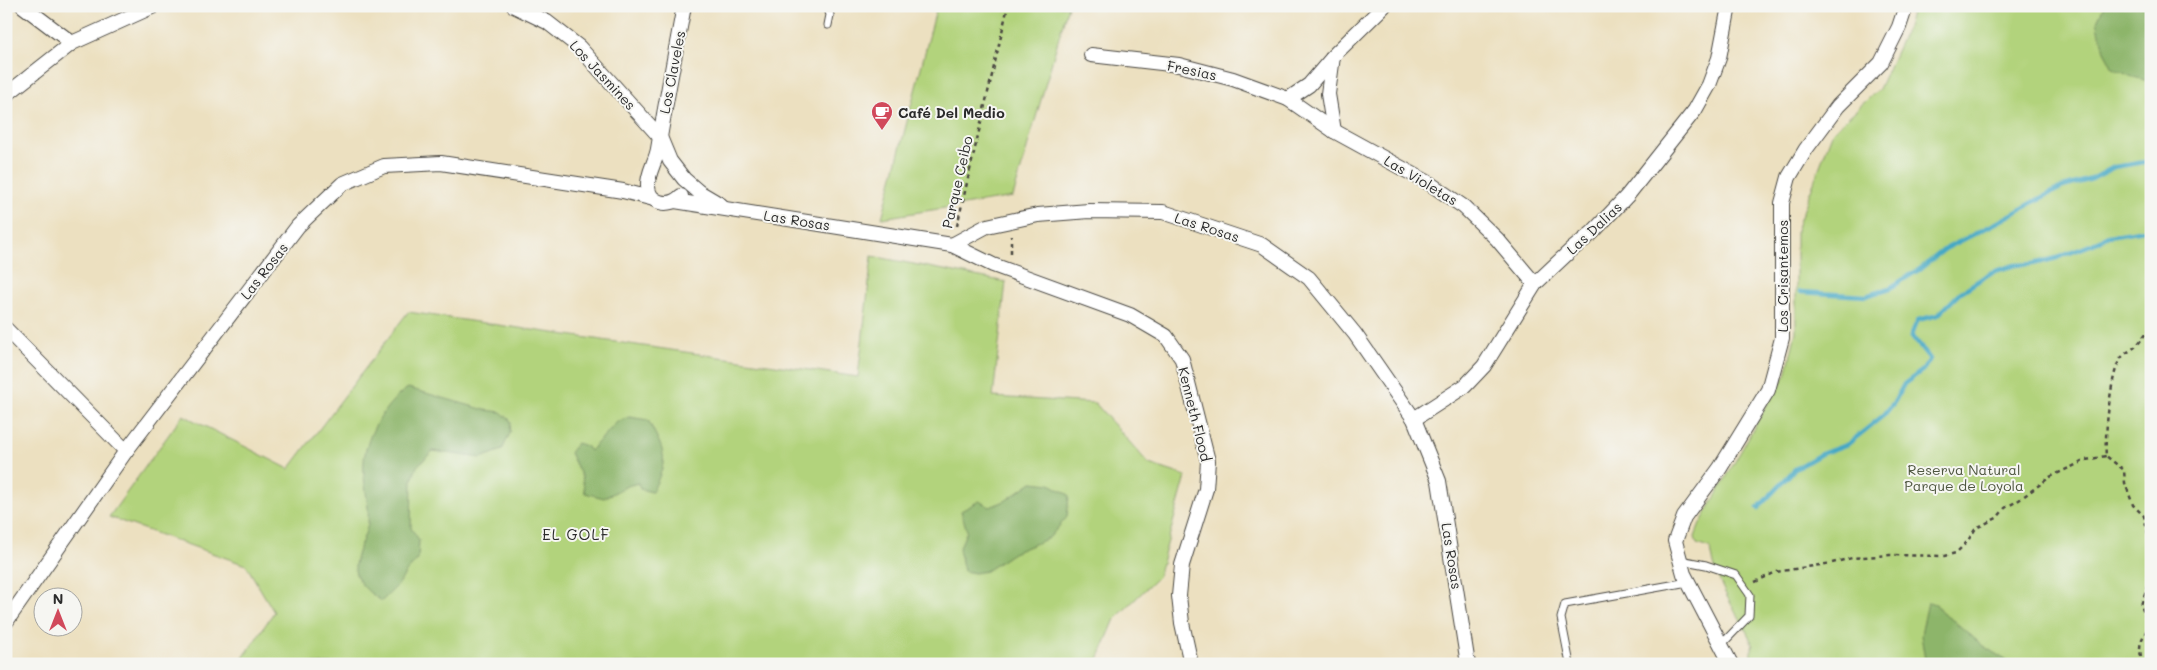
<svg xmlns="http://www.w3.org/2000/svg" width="2157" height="670" font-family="Mali,sans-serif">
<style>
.green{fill:#b2d37b;stroke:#6e7f53}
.forest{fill:#8db56b;stroke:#5c704b}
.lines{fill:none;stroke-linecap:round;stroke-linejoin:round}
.stream{stroke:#45a8c5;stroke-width:4.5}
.lane-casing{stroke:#484641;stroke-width:9}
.street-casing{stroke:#484641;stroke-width:16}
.path{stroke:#484641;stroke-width:2.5;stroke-dasharray:4 4;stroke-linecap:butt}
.lane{stroke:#fff;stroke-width:7}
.street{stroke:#fff;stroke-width:14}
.labels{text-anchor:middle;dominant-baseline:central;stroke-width:4;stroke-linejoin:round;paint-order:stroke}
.street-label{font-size:14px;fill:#2b2b2b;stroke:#f6f6f2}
.poi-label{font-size:14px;font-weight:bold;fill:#2b2b2b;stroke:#f6f6f2;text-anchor:start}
.park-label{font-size:14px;fill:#4d553f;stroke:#f6f6f2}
.neighbourhood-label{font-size:15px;letter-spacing:1px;fill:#2b2b2b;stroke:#f6f6f2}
</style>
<rect width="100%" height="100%" fill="#f6f6f2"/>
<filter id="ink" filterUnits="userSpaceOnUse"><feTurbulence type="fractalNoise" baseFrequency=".02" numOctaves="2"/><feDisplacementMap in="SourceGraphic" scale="10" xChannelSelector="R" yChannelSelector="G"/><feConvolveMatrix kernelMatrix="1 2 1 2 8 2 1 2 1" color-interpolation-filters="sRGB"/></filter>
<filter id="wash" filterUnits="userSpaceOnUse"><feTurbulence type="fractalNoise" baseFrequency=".0096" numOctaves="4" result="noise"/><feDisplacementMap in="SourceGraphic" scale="20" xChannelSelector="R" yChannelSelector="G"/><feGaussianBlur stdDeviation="1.12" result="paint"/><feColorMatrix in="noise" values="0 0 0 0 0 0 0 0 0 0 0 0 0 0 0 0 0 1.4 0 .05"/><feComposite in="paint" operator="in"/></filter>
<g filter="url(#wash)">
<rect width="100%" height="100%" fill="#ece0c0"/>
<g class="green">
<path d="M 937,6 L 1068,6 L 1013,197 L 882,218 Z"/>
<path d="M 1913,6 L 2151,6 L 2151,664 L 1751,664 L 1751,651 L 1753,645 C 1737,609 1717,590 1711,549 L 1697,544 L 1695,537 L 1700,524 L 1765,408 L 1786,375 L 1796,332 L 1796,230 L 1833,131 L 1879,89 L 1907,27 Z"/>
<path d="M 872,256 L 1006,282 L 993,397 L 1095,403 L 1149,464 L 1186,476 L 1158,577 L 1115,619 L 1096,664 L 239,664 L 274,612 L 246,565 L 109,517 L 183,415 L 289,469 L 408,312 L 858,377 Z"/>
</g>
<g class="forest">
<path d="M 2104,6 L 2151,6 L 2151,84 L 2148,81 L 2130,76 L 2113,68 L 2104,51 L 2097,21 Z"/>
<path d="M 408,388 L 485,410 L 501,412 L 511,421 L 510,433 L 502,450 L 481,458 L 433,451 L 417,466 L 412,480 L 411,528 L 419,540 L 418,559 L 406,572 L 399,584 L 382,601 C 371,594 361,587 356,574 C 351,560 366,537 368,523 C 370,502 362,482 364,461 C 366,435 386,402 408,388 Z"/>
<path d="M 629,417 L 648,420 C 665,453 670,457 652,492 L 640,489 L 638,483 L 627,486 L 604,498 L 585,493 L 582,477 L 570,453 L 577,443 L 586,446 L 590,451 L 617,422 Z"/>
<path d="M 1032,482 L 1050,484 L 1069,495 L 1067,517 L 1049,538 L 1013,553 L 986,571 L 975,573 L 964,571 L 959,549 L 967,531 L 961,511 L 979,501 L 990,507 L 1005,501 Z"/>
<path d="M 1928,602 L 1936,604 L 1943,614 L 1954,621 L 1983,646 L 2012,664 L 1934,664 L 1925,660 L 1921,635 Z"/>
</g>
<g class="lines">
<g class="stream">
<path d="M 1800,292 L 1866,296 L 1890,288 L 1920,269 L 1945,249 L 1998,222 L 2039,199 L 2063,187 L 2092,179 L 2114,167 L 2151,161"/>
<path d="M 1758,508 L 1795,469 L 1821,454 L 1848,444 L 1884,415 L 1895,401 L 1904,384 L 1923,370 L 1930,359 L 1911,335 L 1918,320 L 1938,315 L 1961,292 L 1992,272 L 2015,265 L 2033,264 L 2057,258 L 2093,244 L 2108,236 L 2151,229"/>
</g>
</g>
</g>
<g filter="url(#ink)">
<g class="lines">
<g class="lane-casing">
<g id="lane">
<path d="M 827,6 L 830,15 L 828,25"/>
<path d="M 1680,560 L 1706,565 L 1736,575 L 1750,595 L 1749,616 L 1721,645"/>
<path d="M 1570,664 L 1561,618 L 1565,604 L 1688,582"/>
</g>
</g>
<g class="street-casing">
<g id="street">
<path d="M 23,6 L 72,43"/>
<path d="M 514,6 L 547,22 L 579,47 L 660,137 L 670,161 L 684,179 L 699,192 L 721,205"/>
<path d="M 1091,55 L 1179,65 L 1233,79 L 1288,99 L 1334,131 L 1429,183 L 1464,207 L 1497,239 L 1535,284"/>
<path d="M 6,95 L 72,43 L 154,6"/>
<path d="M 1288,99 L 1309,85 L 1333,57"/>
<path d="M 1334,131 L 1328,94 L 1333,56 L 1384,6"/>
<path d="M 681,196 C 670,208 648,204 648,186 C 647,174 656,161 658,149 C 666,101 675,54 684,6"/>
<path d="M 675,201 L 952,245 L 993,265 L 1130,315 L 1166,336 L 1182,359 L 1208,461 L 1206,489 L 1182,565 L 1179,596 L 1182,623 L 1191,664"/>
<path d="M 952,245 L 987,226 L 1038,215 L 1089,211 L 1163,212 L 1262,245 L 1309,278 L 1355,334 L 1414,419 L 1439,481 L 1468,664"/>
<path d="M 6,329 L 126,451"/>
<path d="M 1414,419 L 1465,386 L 1484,366 L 1535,284 L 1570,251 L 1592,233 L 1627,196 L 1695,110 L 1709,85 L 1719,58 L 1729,6"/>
<path d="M 6,622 L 126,451 L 298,226 L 342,184 L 384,166 L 441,163 L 623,191 L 654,199"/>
<path d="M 1731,664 L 1684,574 L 1675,541 L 1684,517 L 1720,468 L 1768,390 L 1782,338 L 1782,203 L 1789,177 L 1806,149 L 1838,106 L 1881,63 L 1899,27 L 1906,6"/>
</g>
</g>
<g class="path">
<path d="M 957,226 L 1008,6"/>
<path d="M 1011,253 L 1011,236"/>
<path d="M 2151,328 C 2145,333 2142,340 2136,346 C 2132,350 2125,353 2121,358 C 2111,369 2104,440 2106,456 L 2124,470 L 2125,483 L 2133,505 L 2144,516 L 2151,546"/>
<path d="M 1755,582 L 1776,572 L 1832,563 L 1852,558 L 1890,555 L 1944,556 L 1956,553 L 1967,542 L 1976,528 L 1997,518 L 2005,508 L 2019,500 L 2050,477 L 2086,460 L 2106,456"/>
<path d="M 2143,664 C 2138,647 2139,642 2149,627 L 2141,605 L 2151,576"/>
</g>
<use href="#lane" class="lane"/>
<use href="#street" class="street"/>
</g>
</g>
<defs>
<g id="cafe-pin" transform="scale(1.125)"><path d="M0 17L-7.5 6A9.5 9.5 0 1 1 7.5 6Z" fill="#d1495b" stroke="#f6f6f2"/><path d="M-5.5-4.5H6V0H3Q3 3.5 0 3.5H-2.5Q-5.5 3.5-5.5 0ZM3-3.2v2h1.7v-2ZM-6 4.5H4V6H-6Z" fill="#fff"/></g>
</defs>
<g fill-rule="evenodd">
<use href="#cafe-pin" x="882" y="112"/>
</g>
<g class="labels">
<g class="street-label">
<text transform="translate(1192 70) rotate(12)">Fresias</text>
<text transform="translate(672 72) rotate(-79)">Los Claveles</text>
<text transform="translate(603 75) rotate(47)">Los Jasmines</text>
<text transform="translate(1421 180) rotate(31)">Las Violetas</text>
<text transform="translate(957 182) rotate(-77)">Parque Ceibo</text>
<text transform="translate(797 220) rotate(9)">Las Rosas</text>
<text transform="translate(1207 227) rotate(18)">Las Rosas</text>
<text transform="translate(1594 228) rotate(-43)">Las Dalias</text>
<text transform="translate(264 271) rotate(-52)">Las Rosas</text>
<text transform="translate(1782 276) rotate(-90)">Los Crisantemos</text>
<text transform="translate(1195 414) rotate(76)">Kenneth Flood</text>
<text transform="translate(1452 556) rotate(81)">Las Rosas</text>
</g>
<g class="poi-label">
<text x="898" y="112">Café Del Medio</text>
</g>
<g class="park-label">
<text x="1964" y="469">Reserva Natural<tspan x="1964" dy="16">Parque de Loyola</tspan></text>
</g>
<g class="neighbourhood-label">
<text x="576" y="534">EL GOLF</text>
</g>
</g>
<rect width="2157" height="670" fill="none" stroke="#f6f6f2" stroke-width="25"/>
<g transform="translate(58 612)"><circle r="24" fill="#f6f6f2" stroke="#a5a5a2"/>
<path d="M0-4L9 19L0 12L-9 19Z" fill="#d1495b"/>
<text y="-8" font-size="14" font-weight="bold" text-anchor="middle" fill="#2b2b2b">N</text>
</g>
</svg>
